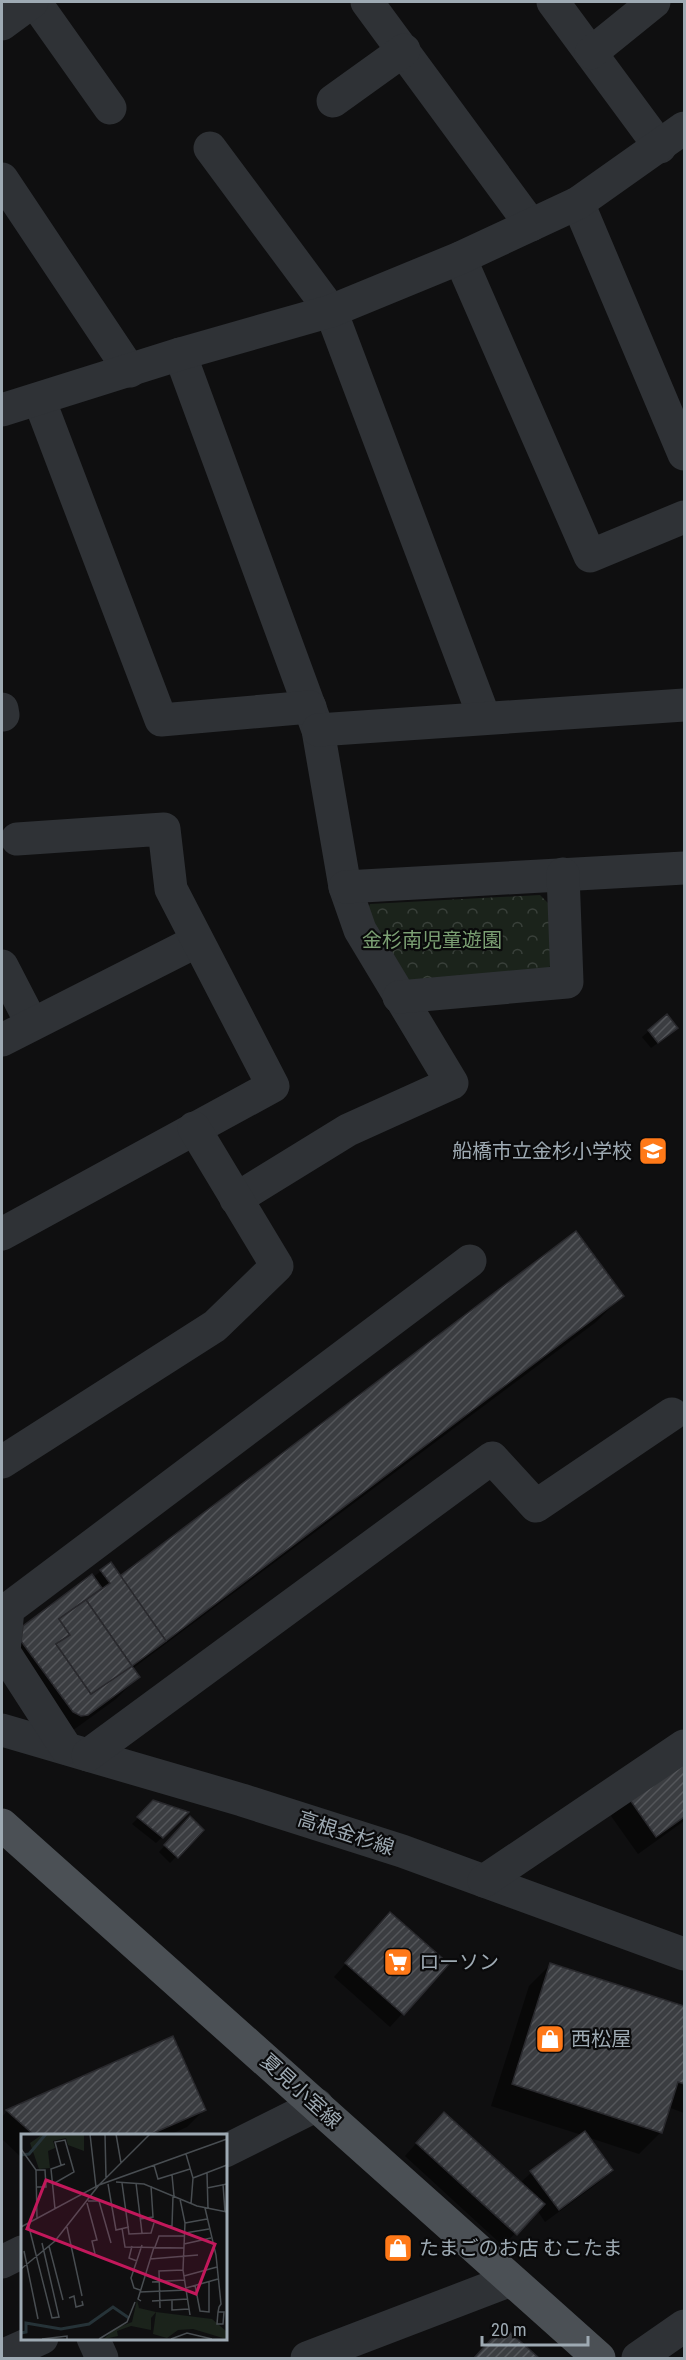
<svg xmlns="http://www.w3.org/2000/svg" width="686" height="2360" font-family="'Roboto Condensed','Noto Sans JP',sans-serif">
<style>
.park{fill:url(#park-crowns)}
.shadow{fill:#0007}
.building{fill:url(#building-hatch);stroke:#29292d;stroke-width:1.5}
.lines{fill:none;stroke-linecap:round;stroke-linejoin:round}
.minor{stroke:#2f3236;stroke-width:33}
.major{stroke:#4b5055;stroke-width:33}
.labels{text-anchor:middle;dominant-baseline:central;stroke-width:4.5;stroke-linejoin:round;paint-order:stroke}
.park-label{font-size:20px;fill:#7ba073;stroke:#0a0a0b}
.poi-label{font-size:20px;fill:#9eaab3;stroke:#0a0a0b;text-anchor:start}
.street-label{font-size:20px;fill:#9eaab3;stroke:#0a0a0b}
.inset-river{fill:none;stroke:#263338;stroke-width:3}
.inset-road{fill:none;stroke:#484d51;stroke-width:1.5}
.view{fill:#c2185b;fill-opacity:0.15;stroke:#c2185b;stroke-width:3}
.inset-edge{fill:none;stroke:#9eaab3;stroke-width:3}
</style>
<defs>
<pattern id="park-crowns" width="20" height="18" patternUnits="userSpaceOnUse" patternTransform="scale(1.5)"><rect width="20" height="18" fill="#1b231b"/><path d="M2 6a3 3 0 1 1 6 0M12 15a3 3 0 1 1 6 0" fill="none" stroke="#39403a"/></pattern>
<pattern id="building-hatch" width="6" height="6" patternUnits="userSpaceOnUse" patternTransform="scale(1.5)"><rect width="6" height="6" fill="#3b3d41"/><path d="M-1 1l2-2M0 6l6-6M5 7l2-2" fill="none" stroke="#54565a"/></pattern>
</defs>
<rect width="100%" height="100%" fill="#0f0f10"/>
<path class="park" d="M 540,895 L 552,907 L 555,960 L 545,972 L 412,982 L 400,973 L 362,919 L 370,904 Z"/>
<g class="shadow">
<path d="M 649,1031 L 670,1034 L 651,1048 L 642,1037 Z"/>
<path d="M 622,1296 L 596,1322 L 132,1669 L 138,1677 L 116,1699 L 65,1736 L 2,1649 L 101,1571 L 120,1578 Z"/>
<path d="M 684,1760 L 684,1821 L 638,1854 L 611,1816 L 629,1798 Z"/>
<path d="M 154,1802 L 182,1818 L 156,1843 L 132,1824 Z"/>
<path d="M 184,1825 L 202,1830 L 170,1863 L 159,1852 Z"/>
<path d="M 378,1927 L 447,1964 L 390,2027 L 334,1977 Z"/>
<path d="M 551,1964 L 684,2008 L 684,2113 L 668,2107 L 660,2133 L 639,2154 L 587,2137 L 611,2170 L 598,2183 L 545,2222 L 537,2210 L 503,2246 L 405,2156 L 431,2127 L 520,2183 L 531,2173 L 582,2135 L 491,2106 L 529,1986 Z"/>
<path d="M 173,2038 L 205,2109 L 187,2127 L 169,2135 L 22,2135 L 22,2158 L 2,2139 L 2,2117 L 7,2111 Z"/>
<path d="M 503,2328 L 537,2358 L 475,2358 Z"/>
</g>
<g class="building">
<path d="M 667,1014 L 678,1028 L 658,1043 L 648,1030 Z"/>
<path d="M 576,1231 L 624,1296 L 166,1641 L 120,1576 Z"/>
<path d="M 111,1562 L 166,1641 L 132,1666 L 86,1600 L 110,1583 L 100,1570 Z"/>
<path d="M 92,1574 L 102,1588 L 59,1619 L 70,1635 L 56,1644 L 91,1694 L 132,1666 L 140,1677 L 88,1715 L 81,1716 L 73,1712 L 21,1641 L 23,1626 Z"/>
<path d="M 86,1600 L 132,1666 L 91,1694 L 56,1644 L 70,1635 L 59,1619 Z"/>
<path d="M 684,1758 L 684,1817 L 656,1837 L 628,1797 Z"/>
<path d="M 153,1800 L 189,1812 L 163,1838 L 137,1817 Z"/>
<path d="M 190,1816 L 204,1830 L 178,1858 L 164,1845 Z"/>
<path d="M 390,1912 L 449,1964 L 404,2015 L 345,1963 Z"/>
<path d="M 550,1963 L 684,2006 L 684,2084 L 678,2082 L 662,2133 L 512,2084 Z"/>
<path d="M 173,2036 L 206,2110 L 149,2135 L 34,2135 L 6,2110 Z"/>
<path d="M 444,2112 L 545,2204 L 517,2235 L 416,2143 Z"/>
<path d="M 585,2131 L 613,2170 L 559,2210 L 530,2171 Z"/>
<path d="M 503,2326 L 539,2358 L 474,2358 Z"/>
</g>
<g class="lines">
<g class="minor">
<path d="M 35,2 L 110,108"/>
<path d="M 367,2 L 531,225"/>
<path d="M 553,2 L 660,147"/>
<path d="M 2,24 L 32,2"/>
<path d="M 591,53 L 654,2"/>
<path d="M 333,101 L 404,50"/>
<path d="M 210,148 L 331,311 L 484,717"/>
<path d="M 2,179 L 130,371"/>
<path d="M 578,203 L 684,454"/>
<path d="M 460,258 L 590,556 L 684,517"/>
<path d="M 180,354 L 318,730 L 345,887 L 360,930 L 452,1083 L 348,1130 L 236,1199"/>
<path d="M 39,399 L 161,720 L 310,707"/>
<path d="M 2,410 L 180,354 L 331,311 L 460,258 L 578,203 L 684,128"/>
<path d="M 2,709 L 3,715"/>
<path d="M 318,730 L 684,705"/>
<path d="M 345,887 L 684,868"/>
<path d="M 2,966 L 32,1024"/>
<path d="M 399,997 L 567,982 L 563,874"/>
<path d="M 2,1040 L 197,941"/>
<path d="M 2,1234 L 273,1086 L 171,889 L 164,829 L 17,839"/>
<path d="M 2,1462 L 215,1326 L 277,1266 L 194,1128"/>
<path d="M 2,1730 L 242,1800 L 402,1851 L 684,1954"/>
<path d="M 66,1748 L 4,1652 L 8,1609 L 470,1261"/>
<path d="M 88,1755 L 492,1458 L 536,1506 L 672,1414"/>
<path d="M 484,1881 L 684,1746"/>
<path d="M 225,2151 L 317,2105"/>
<path d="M 2,2262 L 22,2252"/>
<path d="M 93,2338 L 102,2358"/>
<path d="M 2,2356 L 42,2338"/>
<path d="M 307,2358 L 511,2280"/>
<path d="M 638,2358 L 684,2326"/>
</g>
<path class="major" d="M 2,1825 L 599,2358"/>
</g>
<defs>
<g id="school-square" transform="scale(1.5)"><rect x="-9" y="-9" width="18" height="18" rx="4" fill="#ff7918" stroke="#0a0a0b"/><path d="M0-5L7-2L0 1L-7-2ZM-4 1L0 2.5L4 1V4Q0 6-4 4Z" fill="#fff"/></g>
<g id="supermarket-square" transform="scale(1.5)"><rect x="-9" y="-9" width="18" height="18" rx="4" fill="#ff7918" stroke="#0a0a0b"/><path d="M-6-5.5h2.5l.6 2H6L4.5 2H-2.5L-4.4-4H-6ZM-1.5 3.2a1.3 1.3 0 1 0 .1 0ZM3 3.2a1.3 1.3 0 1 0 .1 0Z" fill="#fff"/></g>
<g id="shop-square" transform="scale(1.5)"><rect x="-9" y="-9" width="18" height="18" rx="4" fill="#ff7918" stroke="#0a0a0b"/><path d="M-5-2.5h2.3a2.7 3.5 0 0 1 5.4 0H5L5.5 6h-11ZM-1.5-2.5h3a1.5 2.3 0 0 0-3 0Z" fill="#fff"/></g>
</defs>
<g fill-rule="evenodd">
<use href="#school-square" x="653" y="1151"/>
<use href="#supermarket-square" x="398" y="1962"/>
<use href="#shop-square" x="550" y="2039"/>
<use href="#shop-square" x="398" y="2248"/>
</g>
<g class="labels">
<g class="park-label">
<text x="432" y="940">金杉南児童遊園</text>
</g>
<g class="poi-label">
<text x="632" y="1151" text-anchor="end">船橋市立金杉小学校</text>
<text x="419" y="1962">ローソン</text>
<text x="571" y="2039">西松屋</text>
<text x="419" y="2248">たまごのお店 むこたま</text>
</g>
<g class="street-label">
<text transform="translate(346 1833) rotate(18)">高根金杉線</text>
<text transform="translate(301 2091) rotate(42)">夏見小室線</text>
</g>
</g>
<g transform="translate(21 2134)">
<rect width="206" height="206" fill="#0f0f10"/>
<path d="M 135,178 L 191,185 L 205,197 L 205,205 L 172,195 L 157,196 L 146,204 L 132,200 Z" fill="#1b231b"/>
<path d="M 22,0 L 63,0 L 63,17 L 47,11 L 45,4 L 32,7 L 34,14 L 27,17 L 29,34 L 18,35 L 9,9 ZM 116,166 L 118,174 L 135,178 L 130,184 L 130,196 L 110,192 L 96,197 L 97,202 L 83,205 L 93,195 L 111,188 Z" fill="#1b231b"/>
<path class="inset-river" d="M 0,21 L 8,20 L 25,0M 0,199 L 5,198 L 5,189 L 40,195 L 68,190 L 92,173 L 108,184"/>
<path class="inset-road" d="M 69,0 L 75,53M 84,0 L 85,44M 95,0 L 100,29M 0,15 L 15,36 L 16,84M 165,20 L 172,44 L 170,70M 133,31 L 137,45 L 169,35M 15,36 L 24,36 L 25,53 L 16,53M 186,39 L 187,75M 151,41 L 153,62M 172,44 L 206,31M 95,48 L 123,50 L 176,72 L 206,78M 101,49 L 108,100 L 130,99 L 133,89M 115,49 L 121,99M 32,50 L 53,38 L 44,6 L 34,8 L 40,31M 87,50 L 95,96 L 108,93M 202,50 L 204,78M 186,54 L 206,50M 159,65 L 164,89 L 162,136 L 169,181M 67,67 L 78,67 L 90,109M 66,69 L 76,106 L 71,107 L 74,120M 184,74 L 195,121 L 200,170 L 198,173 L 197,178 L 196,190 L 202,190 L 203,178 L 197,178M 34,75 L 30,35 L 44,30M 119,85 L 132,83 L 130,52M 7,89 L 31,184 L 38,183 L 21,109M 164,89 L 186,85M 142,91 L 151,92 L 152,62M 0,93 L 78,51 L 129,0M 46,93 L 61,162M 101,94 L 104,113 L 163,114M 164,99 L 188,95M 163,110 L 190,104M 28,112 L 42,166M 111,112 L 108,124 L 116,127M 134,113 L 138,102 L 164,102M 3,117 L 17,185M 129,125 L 177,121M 0,135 L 34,107 L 78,51 L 206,5M 163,142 L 196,133M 131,148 L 163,146M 174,151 L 179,177 L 188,178 L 188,148M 165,154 L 197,145M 119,156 L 113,154 L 110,144 L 121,111M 119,158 L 166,156M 48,164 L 53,162 L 55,173 L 62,171 L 61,167M 151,166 L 151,176 L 168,175M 120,167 L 117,165 L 133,113M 131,167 L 167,165M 139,174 L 138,137 L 162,136M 21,205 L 46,202 L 46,205M 78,205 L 106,188 L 114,168M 150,205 L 166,199 L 191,205"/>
<path class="view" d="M 25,46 L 194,110 L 175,160 L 6,95 Z"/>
<rect width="206" height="206" class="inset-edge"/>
</g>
<rect width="686" height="2360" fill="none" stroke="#9eaab3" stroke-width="6"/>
<path d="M482 2336v9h106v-9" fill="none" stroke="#9eaab3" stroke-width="3"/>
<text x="491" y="2336" font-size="18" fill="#9eaab3" stroke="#0a0a0b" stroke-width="4.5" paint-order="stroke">20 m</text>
</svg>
